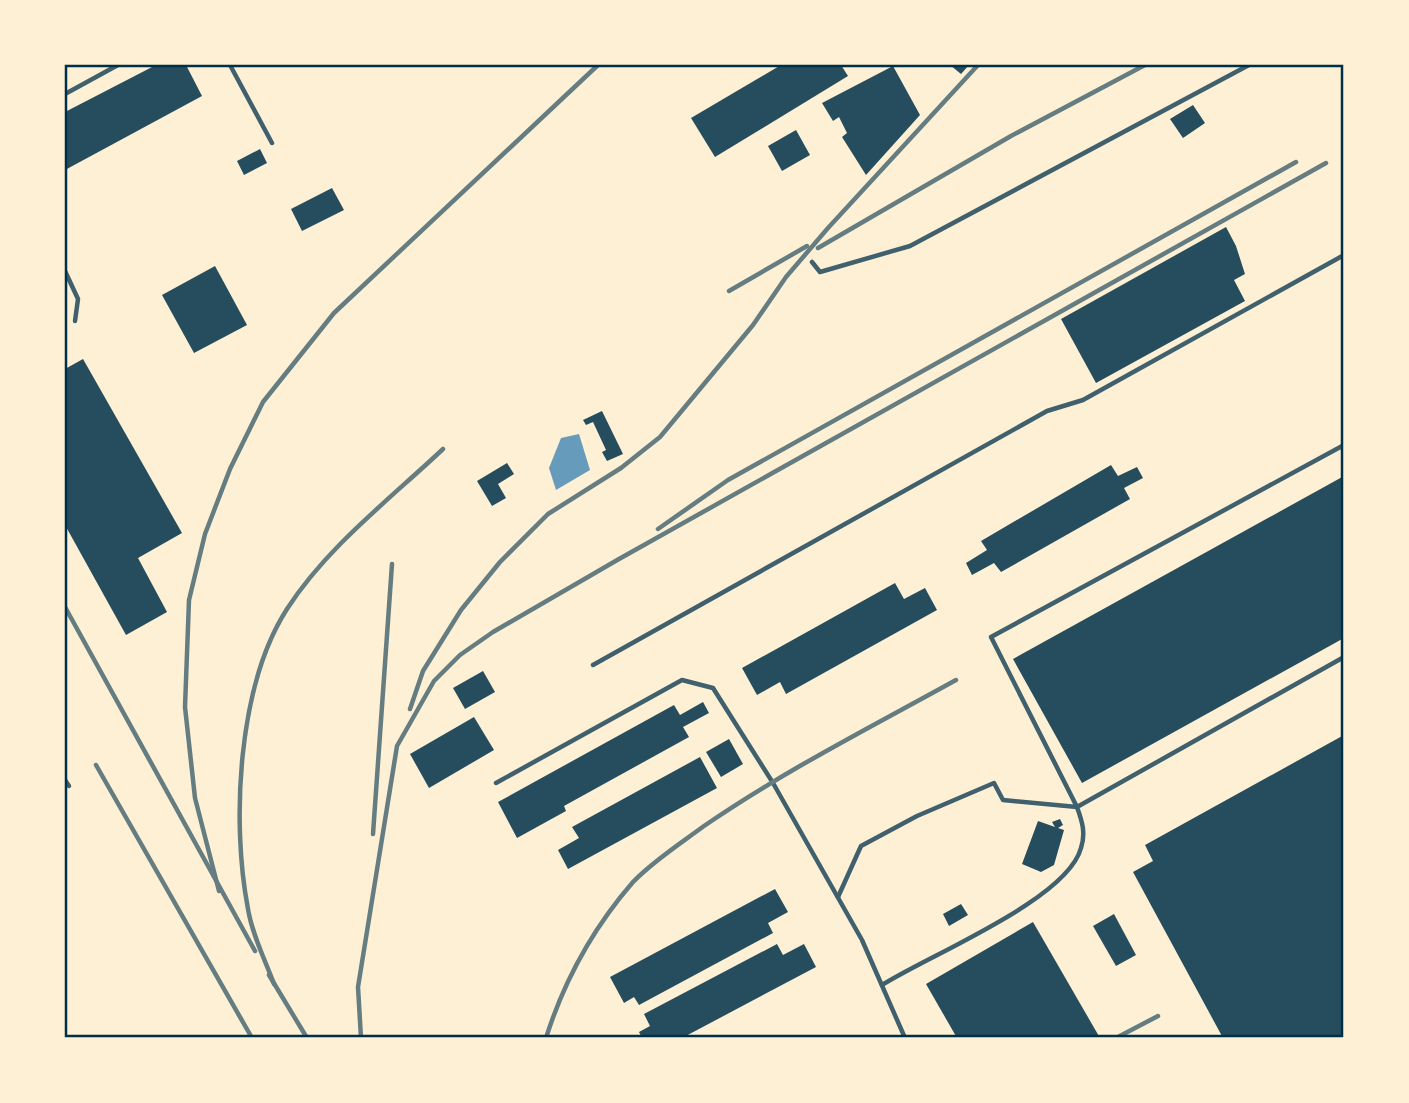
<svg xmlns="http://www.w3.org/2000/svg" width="1409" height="1103" font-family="'Fira Sans',sans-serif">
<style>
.water{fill:#669bbc}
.building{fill:#264d5e}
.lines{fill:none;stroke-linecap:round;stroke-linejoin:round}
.service{stroke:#3f606c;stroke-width:4.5}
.rail{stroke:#657d81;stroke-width:4.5}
.neatline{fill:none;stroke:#003049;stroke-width:2.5}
</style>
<rect width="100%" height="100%" fill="#fdf0d5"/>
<path class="water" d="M 579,434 L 590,470 L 556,490 L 549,468 L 561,438 Z"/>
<g class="building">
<path d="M 156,65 L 186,65 L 202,96 L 65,170 L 65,112 Z"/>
<path d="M 781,65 L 841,65 L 848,76 L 715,157 L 691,118 Z"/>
<path d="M 950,65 L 969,65 L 961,74 Z"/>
<path d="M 893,66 L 920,115 L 866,175 L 842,137 L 847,133 L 839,117 L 833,121 L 822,103 Z"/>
<path d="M 1193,105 L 1205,123 L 1183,138 L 1170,119 Z"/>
<path d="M 796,130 L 810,155 L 782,171 L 768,146 Z"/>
<path d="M 260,149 L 267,163 L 244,175 L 237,161 Z"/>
<path d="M 332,188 L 344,210 L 302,231 L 291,209 Z"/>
<path d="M 1226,227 L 1236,246 L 1245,274 L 1234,280 L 1245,301 L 1096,383 L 1061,319 Z"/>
<path d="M 215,266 L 247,325 L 194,353 L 162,295 Z"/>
<path d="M 83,359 L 182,533 L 138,558 L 167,612 L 126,635 L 65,525 L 65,369 Z"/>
<path d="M 602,411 L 623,454 L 607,461 L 602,452 L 606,450 L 593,422 L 586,425 L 583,420 Z"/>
<path d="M 507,463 L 514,474 L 498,484 L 506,498 L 492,506 L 477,481 Z"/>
<path d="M 1111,465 L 1118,476 L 1137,467 L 1143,478 L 1124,488 L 1130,499 L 1001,572 L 994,563 L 972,575 L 966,563 L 987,550 L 981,541 Z"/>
<path d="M 1344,476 L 1344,638 L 1082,783 L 1013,659 Z"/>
<path d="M 895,583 L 904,599 L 925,588 L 937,610 L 786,694 L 780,682 L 757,695 L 742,668 Z"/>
<path d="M 483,671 L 495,692 L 465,709 L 453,688 Z"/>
<path d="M 703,702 L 709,713 L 683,727 L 689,737 L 564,806 L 566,811 L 517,838 L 498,802 L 674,705 L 680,715 Z"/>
<path d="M 474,717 L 494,750 L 429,788 L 410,754 Z"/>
<path d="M 1344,735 L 1344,1038 L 1223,1038 L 1133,872 L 1153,861 L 1145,845 Z"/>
<path d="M 729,739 L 743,764 L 721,777 L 706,752 Z"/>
<path d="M 700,757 L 717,788 L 568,869 L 558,850 L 579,838 L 572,827 Z"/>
<path d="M 1060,819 L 1063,825 L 1058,828 L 1064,830 L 1054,865 L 1041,872 L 1022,864 L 1038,821 L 1055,827 L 1052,822 Z"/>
<path d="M 775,889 L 788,912 L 768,923 L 773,933 L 639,1005 L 634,997 L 624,1003 L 610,977 Z"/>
<path d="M 961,904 L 968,915 L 949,926 L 943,914 Z"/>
<path d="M 1114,914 L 1136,955 L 1116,966 L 1093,926 Z"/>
<path d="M 1033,922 L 1100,1038 L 957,1038 L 926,984 Z"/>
<path d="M 777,944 L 783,955 L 804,944 L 816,967 L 682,1038 L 642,1038 L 639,1032 L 650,1026 L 644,1014 Z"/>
</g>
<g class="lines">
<g class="service">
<path d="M 230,65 L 272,143"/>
<path d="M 65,94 L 118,65"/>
<path d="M 812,262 L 820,272 L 910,246 L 1249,65"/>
<path d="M 65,271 L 78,299 L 75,321"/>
<path d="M 593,665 L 1047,411 L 1083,400 L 1344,255"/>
<path d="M 65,780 L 69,786"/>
<path d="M 496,783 L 682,680 L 713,688 L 773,783 L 862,940 L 905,1038"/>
<path d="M 838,897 L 861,846 L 917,816 L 994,783 L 1003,800 L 1077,807 L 991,637 L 1344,445"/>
<path d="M 882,985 C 929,955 1067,900 1081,848 C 1086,833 1082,821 1077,807 L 1344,657"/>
</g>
<g class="rail">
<path d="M 818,248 L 1011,136 L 1145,65"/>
<path d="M 729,291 L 807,246"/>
<path d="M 658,529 L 728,480 L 1296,162"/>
<path d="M 65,607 L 255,951"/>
<path d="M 410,709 L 423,671 L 461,610 L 500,562 L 548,514 L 621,468 L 660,437 L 753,325 L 786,277 L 828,228 L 978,65"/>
<path d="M 96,765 L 252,1038"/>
<path d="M 373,834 L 392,564"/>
<path d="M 219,891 L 195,798 L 185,707 L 189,600 L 205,534 L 230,469 L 263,402 L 334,313 L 598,65"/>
<path d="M 269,975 L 307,1038"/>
<path d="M 274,984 C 265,960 252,934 248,909 C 231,821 238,685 287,609 C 327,547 390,499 443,449"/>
<path d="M 361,1038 L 358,987 L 397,746 L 434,681 L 460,655 L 493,632 L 619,559 L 1326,163"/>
<path d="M 546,1038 C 564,981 594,927 633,882 C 653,861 681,843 704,826 C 784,771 871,727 956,680"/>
<path d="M 1116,1038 L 1158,1016"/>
</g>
</g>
<rect width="1409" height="1103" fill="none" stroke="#fdf0d5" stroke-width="133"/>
<rect x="66" y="66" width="1276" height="970" class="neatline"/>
</svg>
